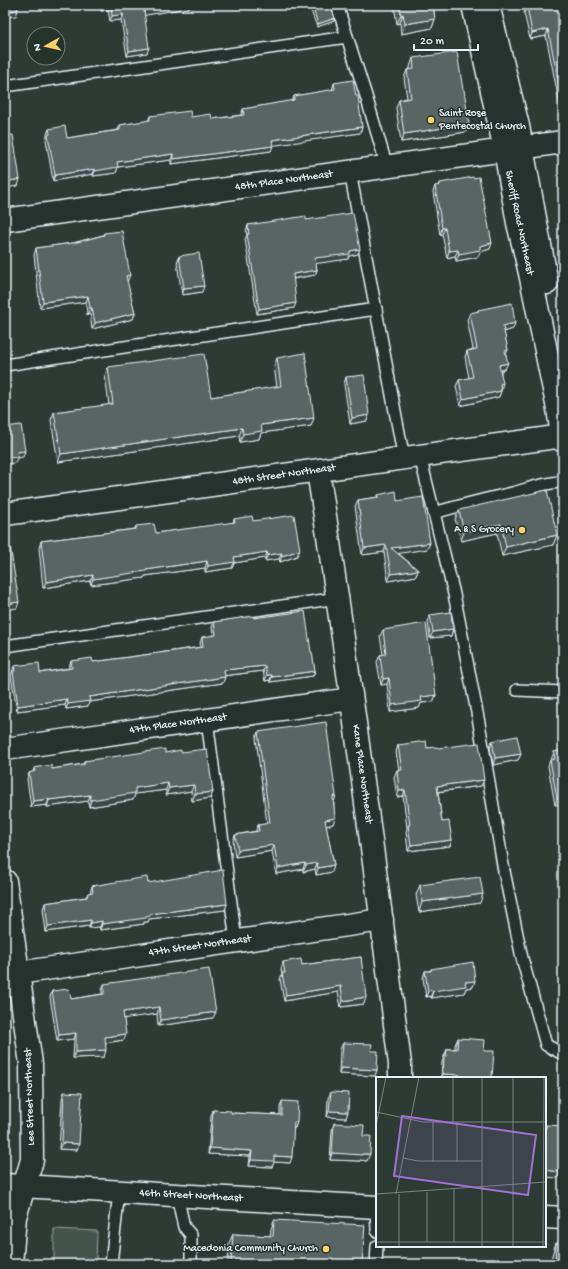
<svg xmlns="http://www.w3.org/2000/svg" width="568" height="1269" font-family="'Gochi Hand',sans-serif">
<style>
.green{fill:#45524e;stroke:#96a2a3}
.lines{fill:none;stroke-linecap:round;stroke-linejoin:round}
.lane-casing{stroke:#e8f1f8;stroke-width:14}
.street-casing{stroke:#e8f1f8;stroke-width:25}
.secondary-casing{stroke:#e8f1f8;stroke-width:25}
.lane{stroke:#26332d;stroke-width:11}
.street{stroke:#26332d;stroke-width:22}
.secondary{stroke:#26332d;stroke-width:22}
.wall{fill:#4d5755;stroke:#e8f1f8}
.shaded-wall{fill:#3e4745;stroke:#e8f1f8}
.building{fill:#596563;stroke:#e8f1f8}
.poi-dot{fill:#ffd166;stroke:#26332d;stroke-width:1.5}
.labels{text-anchor:middle;dominant-baseline:central;stroke-width:3;stroke-linejoin:round;paint-order:stroke}
.poi-label{font-size:11px;fill:#e8f1f8;stroke:#26332d;text-anchor:end}
.street-label{font-size:11px;fill:#e8f1f8;stroke:#26332d}
.inset-road{fill:none;stroke:#788483;stroke-width:1}
.view{fill:#a171d3;fill-opacity:0.15;stroke:#a171d3;stroke-width:2}
.inset-edge{fill:none;stroke:#e8f1f8;stroke-width:2}
</style>
<rect width="100%" height="100%" fill="#2e3b35"/>
<filter id="ink" filterUnits="userSpaceOnUse"><feTurbulence type="fractalNoise" baseFrequency=".025" numOctaves="2"/><feDisplacementMap in="SourceGraphic" scale="8" xChannelSelector="R" yChannelSelector="G"/><feConvolveMatrix kernelMatrix="1 2 1 2 8 2 1 2 1" color-interpolation-filters="sRGB"/></filter>
<g filter="url(#ink)">
<path class="green" d="M 54,1229 L 97,1231 L 96,1264 L 54,1264 Z"/>
<g class="lines">
<g class="lane-casing">
<g id="lane">
<path d="M 337,5 L 366,96 L 387,167"/>
<path d="M 5,86 L 347,37"/>
<path d="M 350,172 L 404,459"/>
<path d="M 5,365 L 376,309"/>
<path d="M 420,456 L 454,594 L 479,723 L 504,871 L 522,958 L 546,1045 L 561,1053 L 563,1053"/>
<path d="M 434,513 C 460,505 486,499 512,493 C 528,489 546,482 563,482"/>
<path d="M 5,646 L 338,598"/>
<path d="M 517,690 L 563,692"/>
<path d="M 207,720 L 236,941"/>
<path d="M 177,1195 L 184,1227 L 191,1235 L 191,1264"/>
<path d="M 376,1207 L 377,1231"/>
<path d="M 111,1264 L 119,1191"/>
<path d="M 376,1264 L 377,1246"/>
</g>
</g>
<g class="street-casing">
<g id="street">
<path d="M 5,220 L 563,142"/>
<path d="M 318,471 C 349,668 375,866 400,1064 L 400,1078"/>
<path d="M 5,514 L 563,436"/>
<path d="M 5,749 L 351,699"/>
<path d="M 5,881 L 31,1064 L 32,1160 L 15,1217 L 11,1264"/>
<path d="M 18,973 L 382,920"/>
<path d="M 5,1185 L 377,1207"/>
<path d="M 545,1217 L 563,1218"/>
</g>
</g>
<g class="secondary-casing">
<g id="secondary">
<path d="M 473,5 L 505,150 L 518,223 L 530,273 L 558,409 L 563,441"/>
<path d="M 490,13 L 518,126 L 547,283"/>
</g>
</g>
<use href="#lane" class="lane"/>
<use href="#street" class="street"/>
<use href="#secondary" class="secondary"/>
</g>
<g class="wall">
<path d="M 100,5 L 194,5 L 193,7 L 144,15 L 147,53 L 127,56 L 121,20 L 110,21 L 108,10 L 101,11 Z"/>
<path d="M 311,5 L 330,5 L 334,21 L 317,27 L 310,8 Z"/>
<path d="M 394,5 L 433,5 L 435,19 L 432,28 L 401,34 L 400,23 L 397,24 Z"/>
<path d="M 526,5 L 563,5 L 563,116 L 562,116 L 546,36 L 530,39 L 524,13 L 526,8 Z"/>
<path d="M 413,58 L 466,132 L 401,142 L 396,108 L 399,100 L 407,98 L 404,78 L 407,70 L 410,69 L 410,67 Z"/>
<path d="M 334,83 L 362,127 L 360,133 L 273,145 L 271,151 L 171,164 L 171,160 L 118,167 L 116,173 L 93,176 L 93,174 L 53,181 L 46,140 L 47,137 L 47,134 L 49,129 L 67,138 L 118,130 L 120,125 L 148,121 L 150,116 L 191,117 L 212,119 L 241,115 L 243,109 L 292,101 L 294,96 L 332,90 Z"/>
<path d="M 562,169 L 563,169 L 563,185 L 561,174 Z"/>
<path d="M 440,183 L 490,249 L 480,252 L 478,257 L 456,261 L 455,256 L 447,258 L 442,234 L 440,235 L 433,192 L 435,186 L 440,185 Z"/>
<path d="M 306,220 L 358,254 L 349,256 L 348,259 L 316,263 L 317,270 L 315,275 L 293,279 L 294,308 L 257,314 L 245,239 L 247,235 L 246,231 L 248,225 Z"/>
<path d="M 104,233 L 127,282 L 135,313 L 133,319 L 92,329 L 90,314 L 87,315 L 86,302 L 40,308 L 34,255 L 36,248 L 73,243 L 103,235 Z"/>
<path d="M 179,256 L 202,292 L 182,295 L 177,263 Z"/>
<path d="M 478,310 L 513,329 L 504,332 L 508,350 L 506,355 L 505,369 L 501,371 L 501,391 L 499,397 L 460,406 L 456,386 L 459,380 L 469,378 L 465,357 L 467,351 L 473,349 L 467,320 L 470,313 L 478,312 Z"/>
<path d="M 277,358 L 311,426 L 261,433 L 259,439 L 240,442 L 239,436 L 58,462 L 51,420 L 54,412 L 109,405 L 105,375 L 108,367 L 211,397 L 277,387 L 274,366 Z"/>
<path d="M 346,377 L 369,415 L 367,421 L 350,424 L 344,384 Z"/>
<path d="M 378,495 L 397,501 L 430,543 L 427,549 L 398,553 L 418,570 L 416,576 L 388,581 L 384,552 L 362,555 L 355,506 L 358,500 L 378,497 Z"/>
<path d="M 459,510 L 557,535 L 553,545 L 502,556 L 497,533 L 461,541 L 455,519 Z"/>
<path d="M 234,519 L 253,521 L 297,556 L 280,562 L 279,559 L 265,561 L 265,558 L 234,563 L 232,568 L 205,572 L 205,568 L 145,576 L 144,578 L 91,585 L 90,581 L 43,588 L 39,548 L 41,541 L 135,529 L 136,526 L 156,533 L 233,523 Z"/>
<path d="M 430,615 L 453,629 L 451,636 L 430,638 L 428,621 Z"/>
<path d="M 254,618 L 311,652 L 315,671 L 313,676 L 270,682 L 270,680 L 265,681 L 263,671 L 224,676 L 223,683 L 89,702 L 88,706 L 66,709 L 65,705 L 17,711 L 11,676 L 14,666 L 40,673 L 69,668 L 69,666 L 71,661 L 93,662 L 201,647 L 200,643 L 202,637 L 213,636 L 212,627 L 214,622 Z"/>
<path d="M 383,630 L 436,695 L 433,702 L 421,703 L 419,708 L 390,712 L 387,684 L 381,685 L 377,662 L 380,655 L 383,655 L 380,636 Z"/>
<path d="M 258,732 L 334,802 L 333,824 L 326,826 L 334,865 L 332,872 L 316,875 L 315,869 L 303,872 L 303,869 L 276,874 L 272,851 L 235,857 L 233,841 L 235,835 L 256,831 L 258,825 L 267,824 L 256,738 Z"/>
<path d="M 492,741 L 521,754 L 518,760 L 493,765 L 490,747 Z"/>
<path d="M 398,745 L 427,748 L 438,748 L 481,786 L 438,792 L 442,822 L 452,840 L 450,846 L 408,851 L 406,832 L 407,828 L 403,796 L 397,797 L 394,777 L 397,770 L 399,770 L 396,752 Z"/>
<path d="M 563,750 L 563,820 L 560,804 L 555,805 L 548,766 L 550,760 L 551,760 L 554,752 Z"/>
<path d="M 181,752 L 213,792 L 210,798 L 192,801 L 191,791 L 166,795 L 166,790 L 135,794 L 133,800 L 89,807 L 88,801 L 47,807 L 47,805 L 31,807 L 27,779 L 29,773 L 33,772 L 34,768 L 52,769 L 83,764 L 84,761 L 165,753 Z"/>
<path d="M 148,883 L 227,904 L 225,910 L 149,919 L 148,922 L 144,922 L 144,924 L 100,930 L 100,927 L 89,928 L 89,926 L 46,932 L 43,909 L 45,903 L 86,897 L 88,893 L 90,893 L 92,886 Z"/>
<path d="M 420,885 L 480,903 L 419,912 L 416,895 Z"/>
<path d="M 361,957 L 364,1004 L 341,1007 L 338,992 L 284,1001 L 280,979 L 282,974 L 281,969 L 283,962 L 302,965 Z"/>
<path d="M 431,969 L 473,987 L 466,988 L 464,993 L 431,998 L 431,996 L 426,997 L 423,978 L 425,971 L 430,971 Z"/>
<path d="M 104,984 L 213,1018 L 158,1026 L 157,1014 L 124,1018 L 124,1040 L 106,1043 L 104,1057 L 73,1058 L 74,1039 L 57,1041 L 50,997 L 52,991 L 71,999 L 102,994 L 102,991 Z"/>
<path d="M 458,1038 L 484,1051 L 492,1078 L 441,1078 L 442,1062 L 447,1049 L 455,1049 L 455,1045 Z"/>
<path d="M 343,1043 L 371,1051 L 377,1070 L 375,1076 L 339,1074 L 340,1049 Z"/>
<path d="M 64,1092 L 77,1150 L 59,1149 L 62,1099 Z"/>
<path d="M 331,1092 L 346,1118 L 327,1117 L 328,1098 Z"/>
<path d="M 282,1101 L 297,1122 L 295,1128 L 293,1128 L 290,1163 L 274,1162 L 272,1167 L 249,1166 L 250,1156 L 208,1154 L 211,1116 L 213,1110 L 231,1113 L 280,1115 L 280,1107 Z"/>
<path d="M 334,1123 L 363,1136 L 367,1161 L 360,1160 L 360,1161 L 330,1160 L 332,1130 Z"/>
<path d="M 274,1220 L 362,1264 L 228,1264 L 229,1243 L 233,1234 L 270,1236 L 271,1229 Z"/>
<path d="M 556,1243 L 563,1264 L 552,1264 L 552,1255 Z"/>
</g>
<g class="shaded-wall">
<path d="M 103,5 L 110,5 L 108,10 L 101,11 Z"/>
<path d="M 173,5 L 194,5 L 193,7 L 141,16 L 144,10 Z"/>
<path d="M 18,10 L 16,16 L 5,17 L 5,12 Z"/>
<path d="M 123,14 L 121,20 L 110,21 L 112,16 Z"/>
<path d="M 403,14 L 400,23 L 397,24 L 401,15 Z"/>
<path d="M 335,18 L 334,21 L 317,27 L 318,24 Z"/>
<path d="M 435,19 L 432,28 L 401,34 L 405,24 Z"/>
<path d="M 548,29 L 546,36 L 530,39 L 532,33 Z"/>
<path d="M 149,48 L 147,53 L 127,56 L 129,51 Z"/>
<path d="M 469,124 L 466,132 L 401,142 L 404,134 Z"/>
<path d="M 362,127 L 360,133 L 270,146 L 272,140 Z"/>
<path d="M 273,146 L 271,151 L 171,164 L 173,159 Z"/>
<path d="M 173,154 L 171,160 L 118,167 L 116,173 L 93,176 L 95,171 L 117,162 Z"/>
<path d="M 95,169 L 93,174 L 53,181 L 55,175 Z"/>
<path d="M 20,179 L 18,186 L 5,188 L 5,182 Z"/>
<path d="M 442,228 L 445,228 L 442,234 L 440,235 Z"/>
<path d="M 492,243 L 490,249 L 480,252 L 478,257 L 456,261 L 459,254 L 480,246 Z"/>
<path d="M 360,249 L 358,254 L 349,256 L 348,259 L 313,264 L 315,258 Z"/>
<path d="M 458,250 L 455,256 L 447,258 L 449,251 Z"/>
<path d="M 317,270 L 315,275 L 291,279 L 293,274 Z"/>
<path d="M 130,275 L 127,282 L 126,276 Z"/>
<path d="M 204,286 L 202,292 L 182,295 L 184,288 Z"/>
<path d="M 88,296 L 86,302 L 40,308 L 43,302 Z"/>
<path d="M 296,303 L 294,308 L 257,314 L 259,309 Z"/>
<path d="M 90,308 L 92,308 L 90,314 L 87,315 Z"/>
<path d="M 135,313 L 133,319 L 92,329 L 95,323 Z"/>
<path d="M 515,323 L 513,329 L 501,333 L 503,326 Z"/>
<path d="M 508,363 L 505,369 L 497,371 L 499,365 Z"/>
<path d="M 503,383 L 501,390 L 500,384 Z"/>
<path d="M 501,391 L 499,397 L 460,406 L 463,399 Z"/>
<path d="M 369,415 L 367,421 L 350,424 L 352,418 Z"/>
<path d="M 314,418 L 311,426 L 261,433 L 259,439 L 240,442 L 243,434 L 261,425 Z"/>
<path d="M 242,428 L 239,436 L 58,462 L 61,454 Z"/>
<path d="M 25,451 L 23,457 L 17,458 L 15,463 L 5,464 L 5,458 L 17,452 Z"/>
<path d="M 501,524 L 497,533 L 461,541 L 464,532 Z"/>
<path d="M 557,535 L 553,545 L 502,556 L 506,547 Z"/>
<path d="M 430,543 L 427,549 L 389,555 L 391,548 Z"/>
<path d="M 386,545 L 384,552 L 362,555 L 364,548 Z"/>
<path d="M 300,550 L 297,556 L 280,562 L 282,556 Z"/>
<path d="M 267,552 L 265,558 L 234,563 L 232,568 L 205,572 L 208,566 L 234,557 Z"/>
<path d="M 282,553 L 279,559 L 265,561 L 268,555 Z"/>
<path d="M 207,561 L 205,568 L 145,576 L 144,578 L 91,585 L 93,579 L 146,570 Z"/>
<path d="M 418,570 L 416,576 L 388,581 L 391,574 Z"/>
<path d="M 93,575 L 90,581 L 43,588 L 46,582 Z"/>
<path d="M 19,602 L 17,608 L 5,610 L 5,604 Z"/>
<path d="M 453,629 L 451,636 L 430,638 L 433,632 Z"/>
<path d="M 265,666 L 263,671 L 222,676 L 224,670 Z"/>
<path d="M 315,671 L 313,676 L 270,682 L 272,677 Z"/>
<path d="M 267,675 L 272,675 L 270,680 L 265,681 Z"/>
<path d="M 225,677 L 223,683 L 89,702 L 88,706 L 66,709 L 68,704 L 89,697 Z"/>
<path d="M 389,678 L 387,684 L 381,685 L 383,679 Z"/>
<path d="M 436,695 L 433,702 L 421,703 L 419,708 L 390,712 L 392,705 L 421,697 Z"/>
<path d="M 67,699 L 65,705 L 17,711 L 18,706 Z"/>
<path d="M 521,754 L 518,760 L 493,765 L 495,758 Z"/>
<path d="M 484,780 L 481,786 L 435,792 L 437,786 Z"/>
<path d="M 168,783 L 166,790 L 135,794 L 133,800 L 89,807 L 91,800 L 135,788 Z"/>
<path d="M 194,785 L 191,791 L 166,795 L 169,788 Z"/>
<path d="M 405,790 L 403,796 L 397,797 L 399,791 Z"/>
<path d="M 213,792 L 210,798 L 192,801 L 195,794 Z"/>
<path d="M 90,795 L 88,801 L 47,807 L 49,800 Z"/>
<path d="M 333,796 L 336,796 L 334,802 L 330,802 Z"/>
<path d="M 562,798 L 560,804 L 555,805 L 557,799 Z"/>
<path d="M 49,799 L 47,805 L 31,807 L 33,801 Z"/>
<path d="M 335,818 L 333,824 L 323,827 L 325,820 Z"/>
<path d="M 452,840 L 450,846 L 408,851 L 411,845 Z"/>
<path d="M 274,845 L 272,851 L 235,857 L 238,850 Z"/>
<path d="M 305,863 L 303,869 L 276,874 L 278,868 Z"/>
<path d="M 317,863 L 315,869 L 303,872 L 306,865 Z"/>
<path d="M 334,865 L 332,872 L 316,875 L 318,868 Z"/>
<path d="M 483,894 L 480,903 L 419,912 L 422,902 Z"/>
<path d="M 227,904 L 225,910 L 149,919 L 148,922 L 144,922 L 144,924 L 100,930 L 102,924 L 146,917 L 150,914 Z"/>
<path d="M 91,920 L 89,926 L 46,932 L 48,926 Z"/>
<path d="M 102,921 L 100,927 L 89,928 L 91,923 Z"/>
<path d="M 475,981 L 473,987 L 466,988 L 464,993 L 431,998 L 433,991 L 465,982 Z"/>
<path d="M 341,986 L 338,992 L 284,1001 L 286,995 Z"/>
<path d="M 433,990 L 431,996 L 426,997 L 428,991 Z"/>
<path d="M 366,997 L 364,1004 L 341,1007 L 343,1001 Z"/>
<path d="M 159,1007 L 157,1014 L 121,1019 L 123,1012 Z"/>
<path d="M 216,1012 L 213,1018 L 158,1026 L 161,1020 Z"/>
<path d="M 76,1033 L 74,1039 L 57,1041 L 59,1035 Z"/>
<path d="M 126,1034 L 124,1040 L 103,1043 L 105,1037 Z"/>
<path d="M 106,1050 L 104,1057 L 73,1058 L 76,1052 Z"/>
<path d="M 341,1068 L 377,1070 L 375,1076 L 339,1074 Z"/>
<path d="M 443,1074 L 460,1075 L 459,1078 L 442,1078 Z"/>
<path d="M 329,1111 L 348,1112 L 346,1118 L 327,1117 Z"/>
<path d="M 294,1122 L 297,1122 L 295,1128 L 292,1127 Z"/>
<path d="M 62,1143 L 79,1144 L 77,1150 L 59,1149 Z"/>
<path d="M 210,1148 L 252,1151 L 250,1156 L 208,1154 Z"/>
<path d="M 332,1153 L 362,1154 L 370,1154 L 367,1161 L 360,1160 L 360,1161 L 330,1160 Z"/>
<path d="M 274,1156 L 292,1157 L 290,1163 L 274,1162 L 272,1167 L 249,1166 L 251,1160 Z"/>
<path d="M 545,1170 L 561,1172 L 558,1178 L 545,1177 Z"/>
</g>
<g class="building">
<path d="M 5,5 L 17,5 L 18,10 L 5,12 Z"/>
<path d="M 111,5 L 173,5 L 144,10 L 149,48 L 129,51 L 123,14 L 112,16 Z"/>
<path d="M 312,5 L 330,5 L 335,18 L 318,24 Z"/>
<path d="M 399,5 L 433,5 L 435,19 L 405,24 L 403,14 L 401,15 Z"/>
<path d="M 529,5 L 563,5 L 563,105 L 548,29 L 532,33 L 527,6 L 529,6 Z"/>
<path d="M 457,52 L 463,90 L 464,90 L 469,124 L 404,134 L 399,100 L 411,98 L 407,70 L 414,69 L 413,58 Z"/>
<path d="M 353,80 L 356,96 L 358,96 L 362,127 L 272,140 L 273,146 L 173,159 L 173,154 L 117,162 L 118,167 L 95,171 L 95,169 L 55,175 L 48,135 L 50,134 L 49,129 L 65,126 L 67,138 L 120,130 L 120,125 L 150,120 L 150,116 L 190,111 L 191,117 L 211,114 L 212,119 L 244,115 L 243,109 L 294,100 L 294,96 L 335,89 L 334,83 Z"/>
<path d="M 13,135 L 20,179 L 5,182 L 5,136 Z"/>
<path d="M 473,177 L 473,178 L 479,177 L 492,243 L 480,246 L 480,250 L 459,254 L 458,250 L 449,251 L 445,228 L 442,228 L 435,186 L 440,185 L 440,183 Z"/>
<path d="M 353,213 L 360,249 L 350,251 L 350,254 L 315,258 L 317,270 L 293,274 L 296,303 L 259,309 L 247,234 L 249,234 L 248,225 L 306,216 L 306,220 Z"/>
<path d="M 122,231 L 130,275 L 126,276 L 135,313 L 95,323 L 92,308 L 90,308 L 88,296 L 43,302 L 36,248 L 73,243 L 104,235 L 104,233 Z"/>
<path d="M 199,253 L 204,286 L 184,288 L 179,256 Z"/>
<path d="M 512,303 L 515,323 L 503,326 L 508,350 L 505,351 L 508,363 L 499,365 L 503,383 L 500,384 L 501,391 L 463,399 L 459,380 L 473,377 L 467,351 L 477,349 L 470,313 L 479,311 L 478,310 Z"/>
<path d="M 305,353 L 314,418 L 261,425 L 262,431 L 243,434 L 242,428 L 61,454 L 54,412 L 113,404 L 108,367 L 204,354 L 211,397 L 281,386 L 277,358 Z"/>
<path d="M 364,375 L 369,415 L 352,418 L 346,377 Z"/>
<path d="M 21,425 L 25,451 L 17,452 L 18,457 L 5,458 L 5,427 Z"/>
<path d="M 547,490 L 557,535 L 506,547 L 501,524 L 464,532 L 459,510 Z"/>
<path d="M 396,491 L 397,501 L 423,497 L 430,543 L 391,548 L 418,570 L 391,574 L 386,545 L 364,548 L 358,500 L 379,497 L 378,495 Z"/>
<path d="M 294,515 L 300,550 L 282,556 L 282,553 L 268,555 L 267,552 L 234,557 L 235,562 L 208,566 L 207,561 L 146,570 L 146,571 L 93,579 L 93,575 L 46,582 L 41,541 L 136,529 L 136,526 L 154,524 L 156,533 L 235,522 L 234,519 L 252,516 L 253,521 Z"/>
<path d="M 10,546 L 19,602 L 5,604 L 5,547 Z"/>
<path d="M 305,611 L 311,652 L 312,652 L 315,671 L 272,677 L 272,675 L 267,675 L 265,666 L 224,670 L 225,677 L 89,697 L 90,701 L 68,704 L 67,699 L 18,706 L 13,671 L 15,671 L 14,666 L 39,663 L 40,673 L 72,668 L 71,661 L 92,658 L 93,662 L 203,647 L 202,637 L 216,635 L 214,622 L 253,616 L 254,618 Z"/>
<path d="M 451,612 L 453,629 L 433,632 L 430,615 Z"/>
<path d="M 426,623 L 436,695 L 421,697 L 422,701 L 392,705 L 389,678 L 383,679 L 380,655 L 386,654 L 383,630 Z"/>
<path d="M 326,722 L 336,796 L 333,796 L 335,818 L 325,820 L 334,865 L 318,868 L 317,863 L 306,865 L 305,863 L 278,868 L 274,845 L 238,850 L 235,835 L 259,831 L 258,825 L 270,823 L 258,732 Z"/>
<path d="M 517,736 L 521,754 L 495,758 L 492,741 Z"/>
<path d="M 426,741 L 427,748 L 437,747 L 438,748 L 479,743 L 484,780 L 437,786 L 442,822 L 449,821 L 452,840 L 411,845 L 408,825 L 410,825 L 405,790 L 399,791 L 397,770 L 402,770 L 398,745 Z"/>
<path d="M 165,749 L 165,753 L 181,750 L 181,752 L 207,749 L 213,792 L 195,794 L 194,785 L 169,788 L 168,783 L 135,788 L 135,793 L 91,800 L 90,795 L 49,800 L 49,799 L 33,801 L 29,773 L 35,771 L 34,768 L 51,765 L 52,769 L 85,764 L 84,761 Z"/>
<path d="M 563,750 L 563,802 L 562,798 L 557,799 L 550,760 L 555,759 L 554,752 Z"/>
<path d="M 223,870 L 227,904 L 150,914 L 150,916 L 146,917 L 146,918 L 102,924 L 102,921 L 91,923 L 91,920 L 48,926 L 45,903 L 87,897 L 88,893 L 93,892 L 92,886 L 147,877 L 148,883 Z"/>
<path d="M 480,877 L 483,894 L 422,902 L 420,885 Z"/>
<path d="M 361,957 L 366,997 L 343,1001 L 341,986 L 286,995 L 282,973 L 285,973 L 283,962 L 301,959 L 302,965 Z"/>
<path d="M 473,962 L 475,981 L 465,982 L 466,986 L 433,991 L 433,990 L 428,991 L 425,971 L 431,971 L 431,969 Z"/>
<path d="M 209,969 L 216,1012 L 161,1020 L 159,1007 L 123,1012 L 126,1034 L 105,1037 L 106,1050 L 76,1052 L 76,1033 L 59,1035 L 52,991 L 69,989 L 71,999 L 104,994 L 104,984 Z"/>
<path d="M 458,1038 L 485,1040 L 484,1051 L 494,1051 L 492,1078 L 460,1078 L 460,1075 L 443,1074 L 444,1056 L 446,1056 L 447,1049 L 457,1049 Z"/>
<path d="M 343,1043 L 372,1044 L 371,1051 L 378,1051 L 377,1070 L 341,1068 Z"/>
<path d="M 64,1092 L 82,1093 L 79,1144 L 62,1143 Z"/>
<path d="M 331,1092 L 349,1093 L 348,1112 L 329,1111 Z"/>
<path d="M 5,1093 L 9,1093 L 7,1134 L 5,1133 Z"/>
<path d="M 282,1101 L 298,1102 L 297,1122 L 294,1122 L 292,1157 L 274,1156 L 274,1161 L 251,1160 L 252,1151 L 210,1148 L 213,1110 L 231,1111 L 231,1113 L 282,1115 Z"/>
<path d="M 334,1123 L 364,1125 L 363,1136 L 371,1136 L 370,1154 L 362,1154 L 362,1155 L 332,1153 Z"/>
<path d="M 546,1125 L 563,1126 L 561,1172 L 545,1170 L 545,1128 L 546,1128 Z"/>
<path d="M 274,1220 L 365,1225 L 362,1264 L 231,1264 L 233,1234 L 273,1236 Z"/>
<path d="M 556,1243 L 563,1244 L 563,1264 L 555,1264 Z"/>
</g>
</g>
<g class="poi-dot">
<circle cx="431" cy="120" r="4"/>
<circle cx="522" cy="530" r="4"/>
<circle cx="326" cy="1249" r="4"/>
</g>
<g class="labels">
<g class="poi-label">
<text x="439" y="114" text-anchor="start">Saint Rose<tspan x="439" dy="13">Pentecostal Church</tspan></text>
<text x="514" y="530">A &amp; S Grocery</text>
<text x="318" y="1249">Macedonia Community Church</text>
</g>
<g class="street-label">
<text transform="translate(284 181) rotate(-8)">48th Place Northeast</text>
<text transform="translate(519 223) rotate(78)">Sheriff Road Northeast</text>
<text transform="translate(284 475) rotate(-8)">48th Street Northeast</text>
<text transform="translate(178 724) rotate(-8)">47th Place Northeast</text>
<text transform="translate(362 774) rotate(82)">Kane Place Northeast</text>
<text transform="translate(200 946) rotate(-8)">47th Street Northeast</text>
<text transform="translate(30 1097) rotate(-92)">Lee Street Northeast</text>
<text transform="translate(191 1196) rotate(3)">46th Street Northeast</text>
</g>
</g>
<g transform="translate(376 1077)">
<rect width="170" height="170" fill="#2e3b35"/>
<path class="inset-road" d="M 0,35 L 47,45 L 170,45M 57,45 L 57,85M 77,45 L 77,0M 81,45 L 81,85M 0,49 L 10,0M 27,81 L 42,84 L 106,84M 78,112 L 78,165M 51,115 L 51,165M 0,117 L 170,105M 20,117 L 43,0M 23,117 L 23,170M 0,165 L 170,165M 106,170 L 106,0M 137,170 L 137,0M 167,170 L 168,0"/>
<path class="view" d="M 26,39 L 160,58 L 152,118 L 18,99 Z"/>
<rect width="170" height="170" class="inset-edge"/>
</g>
<rect width="568" height="1269" fill="none" stroke="#26332d" stroke-width="20"/>
<rect x="10" y="10" width="548" height="1249" fill="none" stroke="#e8f1f8" stroke-width="1.5" filter="url(#ink)"/>
<g transform="translate(46 46) rotate(262)"><circle r="19" fill="#26332d" stroke="#747f7e"/>
<path d="M0-3L7 15L0 10L-7 15Z" fill="#ffd166"/>
<text y="-6" font-size="11" font-weight="bold" text-anchor="middle" fill="#e8f1f8">N</text>
</g>
<path d="M414 44v6h64v-6" fill="none" stroke="#e8f1f8" stroke-width="2"/>
<text x="420" y="44" font-size="12" fill="#e8f1f8" stroke="#26332d" stroke-width="3" paint-order="stroke">20 m</text>
</svg>
